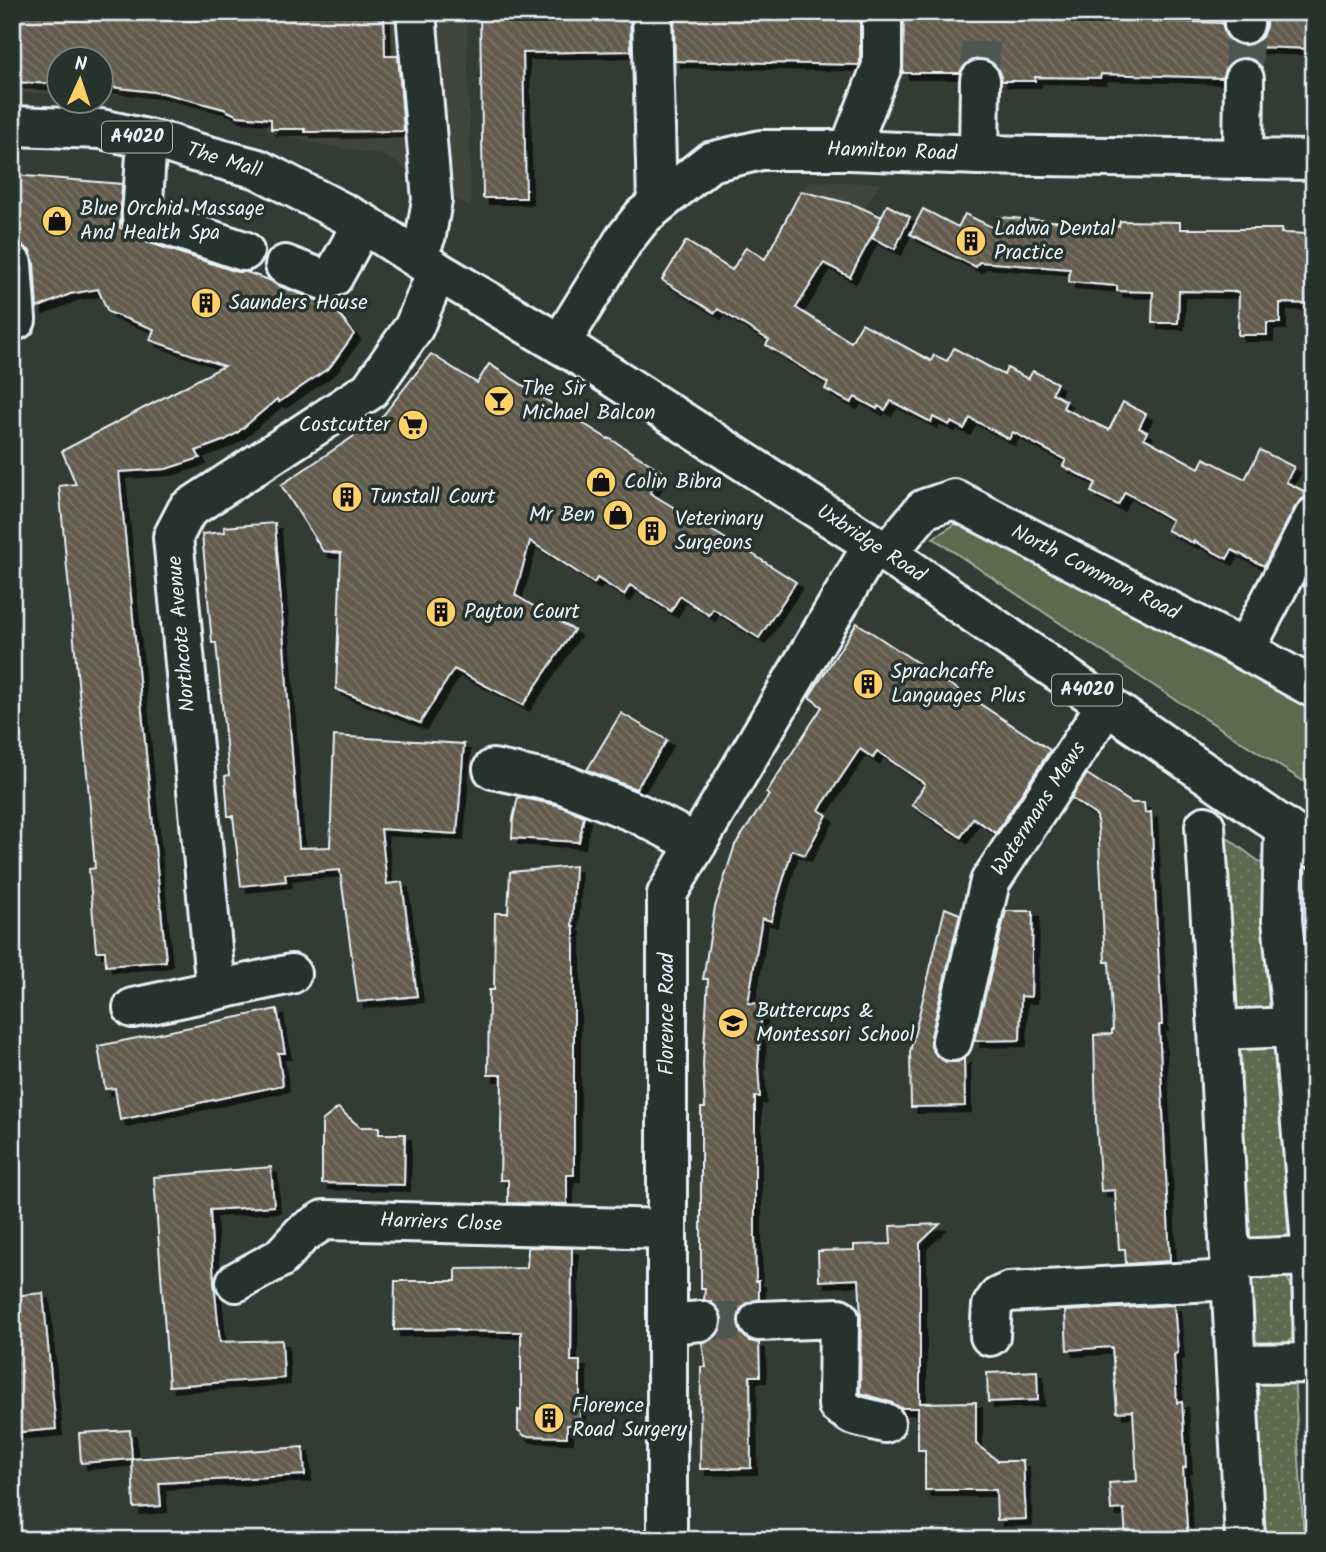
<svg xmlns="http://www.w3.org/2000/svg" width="1326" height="1552" font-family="Kalam,sans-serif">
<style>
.built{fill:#41453c}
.grass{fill:url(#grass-dots);stroke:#a1aea3;stroke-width:2}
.park{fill:#5a6c4e;stroke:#a1aea3;stroke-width:2}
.building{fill:url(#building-back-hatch);stroke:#e8f1f8;stroke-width:2;filter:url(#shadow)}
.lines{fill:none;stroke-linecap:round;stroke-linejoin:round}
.minor-tunnel{stroke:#4d5651;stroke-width:38;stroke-dasharray:38 19;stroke-linecap:butt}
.minor-casing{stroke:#e8f1f8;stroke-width:44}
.major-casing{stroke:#e8f1f8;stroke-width:44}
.minor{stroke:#26332d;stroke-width:38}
.major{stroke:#26332d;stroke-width:38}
.labels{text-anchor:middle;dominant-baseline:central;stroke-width:7;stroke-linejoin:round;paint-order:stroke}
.shield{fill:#26332d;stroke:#aeb8bb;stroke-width:2}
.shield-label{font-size:19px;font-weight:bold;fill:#e8f1f8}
.street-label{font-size:21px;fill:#e8f1f8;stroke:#26332d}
.poi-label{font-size:21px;fill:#e8f1f8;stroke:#26332d;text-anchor:start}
</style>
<defs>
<pattern id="grass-dots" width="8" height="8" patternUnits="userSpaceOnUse" patternTransform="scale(1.75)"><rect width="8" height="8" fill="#5a6c4e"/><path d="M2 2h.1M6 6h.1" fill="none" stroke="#728168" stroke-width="1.8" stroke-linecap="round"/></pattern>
<pattern id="building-back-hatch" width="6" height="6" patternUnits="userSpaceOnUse" patternTransform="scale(1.75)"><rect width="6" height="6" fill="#645c4e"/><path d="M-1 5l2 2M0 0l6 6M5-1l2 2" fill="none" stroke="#7a7468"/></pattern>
<filter id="shadow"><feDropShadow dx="6" dy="6" stdDeviation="0" flood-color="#0009"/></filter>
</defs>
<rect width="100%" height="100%" fill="#323b34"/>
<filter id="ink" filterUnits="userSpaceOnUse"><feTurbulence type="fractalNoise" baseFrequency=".0143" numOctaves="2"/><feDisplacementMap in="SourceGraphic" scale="14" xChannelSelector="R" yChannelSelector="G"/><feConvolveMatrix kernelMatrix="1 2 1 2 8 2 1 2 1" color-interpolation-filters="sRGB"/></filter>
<g filter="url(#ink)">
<g class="built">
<path d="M 12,12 L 467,12 L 471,208 L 385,156 L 308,142 L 267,131 L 265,122 L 163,97 L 102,95 L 102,60 L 60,60 L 59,94 L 12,93 Z"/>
<path d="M 809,181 L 881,183 L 864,209 L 882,217 L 850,277 L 776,238 Z"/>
</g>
<g class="grass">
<path d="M 1213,827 L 1265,866 L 1275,994 C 1266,1018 1257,1015 1234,1016 Z"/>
<path d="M 1244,1043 L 1274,1047 L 1278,1055 L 1288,1233 L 1280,1248 L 1265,1250 L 1237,1236 L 1232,1054 Z"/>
<path d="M 1277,1268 L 1286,1276 L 1291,1285 L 1294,1336 L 1285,1345 L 1255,1345 L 1244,1338 L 1246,1273 Z"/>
<path d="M 1294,1375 L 1304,1540 L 1257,1540 L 1247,1377 Z"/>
</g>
<g class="park">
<path d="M 959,522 L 1314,706 L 1314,788 L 1148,682 L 933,538 Z"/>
<path d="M 1314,911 L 1314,980 C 1309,960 1301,936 1307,915 Z"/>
</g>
<g class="building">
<path d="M 12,12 L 384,12 L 385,56 L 398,56 L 404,131 L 305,132 L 305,129 L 271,129 L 271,119 L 238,116 L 224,109 L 163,93 L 102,86 L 102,60 L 60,60 L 60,84 L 12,82 Z"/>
<path d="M 480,12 L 630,12 L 631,51 L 523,53 L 526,198 L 483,198 Z"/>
<path d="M 674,12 L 860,12 L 860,62 L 859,65 L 675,61 Z"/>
<path d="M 904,12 L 1102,12 L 1102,19 L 1222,23 L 1225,34 L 1231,42 L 1243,46 L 1254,43 L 1262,37 L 1266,26 L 1267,12 L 1314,12 L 1314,49 L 1253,47 L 1253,59 L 1244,57 L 1233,60 L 1226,67 L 1222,78 L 1101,74 L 1100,78 L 1035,77 L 1035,81 L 1002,81 L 999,69 L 991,61 L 981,58 L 969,61 L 962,68 L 960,73 L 903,73 Z"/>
<path d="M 14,175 L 122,184 L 120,228 L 124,229 L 127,233 L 135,238 L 237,272 L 246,272 L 272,281 L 277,285 L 316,300 L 331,303 L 354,334 L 330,367 L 279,402 L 277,399 L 237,433 L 225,440 L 196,451 L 200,458 L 166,469 L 119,472 L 166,961 L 106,966 L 105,951 L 96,951 L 89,869 L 95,868 L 89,795 L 59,486 L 76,484 L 62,451 L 224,366 L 150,340 L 154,329 L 108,312 L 98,289 L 70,294 L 37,308 L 34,262 L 30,251 L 20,244 L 17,221 L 16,221 Z"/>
<path d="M 801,191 L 855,205 L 882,217 L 850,277 L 824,263 L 796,308 L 851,342 L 862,323 L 931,361 L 934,355 L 947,361 L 954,348 L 1004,375 L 1007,368 L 1028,379 L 1033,371 L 1057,383 L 1052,393 L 1066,401 L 1063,408 L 1109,430 L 1123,402 L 1146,414 L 1139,428 L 1147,432 L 1144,438 L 1199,468 L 1204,458 L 1245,479 L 1260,450 L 1294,467 L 1286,482 L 1312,495 L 1302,499 L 1295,507 L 1264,566 L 1232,550 L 1227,559 L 1194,541 L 1193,543 L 1167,530 L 1172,520 L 1125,492 L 1118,505 L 1091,492 L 1096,483 L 1063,466 L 1066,460 L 1013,432 L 1009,439 L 970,418 L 964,429 L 951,422 L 949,425 L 933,417 L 931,422 L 891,401 L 885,410 L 878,406 L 877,409 L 855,397 L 851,403 L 825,389 L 828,383 L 766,345 L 769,340 L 718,309 L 715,313 L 662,280 L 686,241 L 732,270 L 746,247 L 765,259 Z"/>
<path d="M 887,205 L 910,217 L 895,249 L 872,238 Z"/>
<path d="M 923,209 L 958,227 L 965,214 L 998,230 L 999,217 L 1119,226 L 1120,221 L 1180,222 L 1180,229 L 1282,229 L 1281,233 L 1314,234 L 1314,304 L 1280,303 L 1280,323 L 1267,323 L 1267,335 L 1238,335 L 1239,292 L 1179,291 L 1178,323 L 1152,323 L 1153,292 L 1117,291 L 1117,286 L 1069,282 L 1070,269 L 979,262 L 976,267 L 910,234 Z"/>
<path d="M 431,354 L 477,383 L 489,364 L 608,439 L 609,438 L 663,472 L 650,493 L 731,542 L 732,541 L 796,582 L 759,638 L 713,609 L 709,615 L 680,596 L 671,611 L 630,585 L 624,595 L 597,578 L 594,583 L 530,541 L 515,595 L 574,630 L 523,705 L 454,669 L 420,723 L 336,689 L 341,553 L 323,551 L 281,485 L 381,418 Z"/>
<path d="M 275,523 L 299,848 L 330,847 L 334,736 L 464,744 L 457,834 L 381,829 L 387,884 L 402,882 L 417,996 L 358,1002 L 340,870 L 285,874 L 286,881 L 241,886 L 233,816 L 228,816 L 225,776 L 229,775 L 216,643 L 212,643 L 202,534 L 225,532 L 224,527 Z"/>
<path d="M 1314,565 L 1314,592 L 1303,586 Z"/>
<path d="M 857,623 L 1050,750 L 996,833 L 973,818 L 961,837 L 912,805 L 925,784 L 877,751 L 873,758 L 860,749 L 819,810 L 827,815 L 805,855 L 792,850 L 771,921 L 762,918 L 748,1003 L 762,1004 L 758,1066 L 760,1097 L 755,1097 L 755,1236 L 756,1281 L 759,1281 L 759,1299 L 747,1303 L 739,1311 L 737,1321 L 741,1333 L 749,1341 L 759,1343 L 760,1376 L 750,1376 L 751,1468 L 700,1469 L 701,1367 L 706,1367 L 702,1343 L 714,1338 L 721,1330 L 723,1320 L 718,1308 L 711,1302 L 704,1300 L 705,1288 L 701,1288 L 701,1108 L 705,1108 L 703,1064 L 708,979 L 703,979 L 715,907 L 735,845 L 769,795 L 766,793 L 822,707 L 809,697 Z"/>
<path d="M 621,713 L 667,740 L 636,789 L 587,770 Z"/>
<path d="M 1087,774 L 1132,803 L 1144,803 L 1145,813 L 1151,812 L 1162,1025 L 1159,1025 L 1170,1261 L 1126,1264 L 1125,1249 L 1119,1249 L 1115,1190 L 1101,1191 L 1096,1120 L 1094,1035 L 1112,1034 L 1112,1030 L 1113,1030 L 1109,962 L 1105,962 L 1099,840 L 1097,816 L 1071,798 Z"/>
<path d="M 518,797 L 557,805 L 584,816 L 579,842 L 512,838 L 513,819 Z"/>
<path d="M 575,866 L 572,926 L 574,926 L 574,1175 L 567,1175 L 567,1204 L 508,1203 L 508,1180 L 500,1180 L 502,1075 L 488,1075 L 489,990 L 494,990 L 495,913 L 508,913 L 510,872 Z"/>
<path d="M 945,908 L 960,914 L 931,1036 L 931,1047 L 937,1056 L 946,1062 L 958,1062 L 964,1058 L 965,1106 L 911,1107 L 910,1052 Z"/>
<path d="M 1006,911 L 1033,911 L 1031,997 L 1021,996 L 1020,1040 L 974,1041 Z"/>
<path d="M 277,1009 L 285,1053 L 278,1053 L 283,1085 L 120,1120 L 115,1088 L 105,1089 L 98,1046 Z"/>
<path d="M 338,1108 L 360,1127 L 379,1127 L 379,1134 L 405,1134 L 404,1185 L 322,1183 L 322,1121 Z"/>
<path d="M 271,1167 L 274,1206 L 210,1210 L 214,1282 L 220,1342 L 282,1340 L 284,1378 L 169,1386 L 154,1177 Z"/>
<path d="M 940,1224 L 920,1243 L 920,1403 L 976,1402 L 976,1444 L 998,1461 L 1023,1461 L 1026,1519 L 997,1520 L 996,1490 L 925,1490 L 925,1450 L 918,1450 L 918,1408 L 901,1408 L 890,1402 L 860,1393 L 861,1318 L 859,1279 L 819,1281 L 818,1251 L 854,1250 L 854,1245 L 891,1244 L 890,1226 Z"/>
<path d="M 528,1247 L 572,1248 L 571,1361 L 580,1361 L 580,1425 L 567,1425 L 567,1437 L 525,1436 L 518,1430 L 518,1410 L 521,1411 L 521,1332 L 457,1331 L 457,1329 L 394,1330 L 395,1281 L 456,1281 L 456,1269 L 527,1268 Z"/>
<path d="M 43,1293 L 56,1429 L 12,1433 L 12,1296 Z"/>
<path d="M 1174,1305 L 1178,1352 L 1174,1355 L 1177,1403 L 1182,1402 L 1186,1467 L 1183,1468 L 1188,1540 L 1126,1540 L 1124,1509 L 1111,1510 L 1109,1483 L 1137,1481 L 1133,1411 L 1117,1412 L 1112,1347 L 1067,1350 L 1065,1311 Z"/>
<path d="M 1037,1371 L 1038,1400 L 988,1402 L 987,1373 Z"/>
<path d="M 130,1430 L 132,1459 L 81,1463 L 79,1433 Z"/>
<path d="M 303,1447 L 305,1475 L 159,1483 L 161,1506 L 134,1508 L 132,1459 Z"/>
</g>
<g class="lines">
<g class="minor-tunnel">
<path d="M 1244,79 L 1244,24"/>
<path d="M 980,80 L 982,12"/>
<path d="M 701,1321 L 759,1321"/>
</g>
<g class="minor-casing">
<g id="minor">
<path d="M 416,12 L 432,200 L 426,235 L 417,257"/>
<path d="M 652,12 L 657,203"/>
<path d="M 1244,24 L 1245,12"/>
<path d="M 147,139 L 142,217 L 244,251"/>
<path d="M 849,150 L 882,66 L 882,12"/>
<path d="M 979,155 L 980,80"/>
<path d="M 1243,159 L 1244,79"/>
<path d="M 12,264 L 16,320"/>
<path d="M 285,265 L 324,280 L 333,277 L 363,223"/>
<path d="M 560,344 L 624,240 L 643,216 L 710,162 L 761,150 L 849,150 L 979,155 L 1314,160"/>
<path d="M 889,555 L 899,539 L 924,509 L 954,499 L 1245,650 L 1314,688"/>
<path d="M 1245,650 L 1314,517"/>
<path d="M 493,769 L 563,784 L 639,814 L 697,844"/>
<path d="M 1205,826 L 1218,1030 L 1245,1540"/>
<path d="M 1284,827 L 1282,920 L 1293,1027 L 1312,1256 L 1314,1358"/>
<path d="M 291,974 L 216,990 L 173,537 L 187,510 L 370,390 L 414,327 L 437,271"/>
<path d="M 133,1008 L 216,990"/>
<path d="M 1218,1030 L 1293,1027"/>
<path d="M 952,1041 L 990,882 L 1107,704"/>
<path d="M 1230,1259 L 1312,1256"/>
<path d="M 236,1282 L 280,1258 L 302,1234 L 324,1220 L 667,1229"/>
<path d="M 759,1321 L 839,1318 L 838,1405 L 853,1415 L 885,1423"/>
<path d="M 667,1324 L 701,1321"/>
<path d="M 990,1336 L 992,1306 L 998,1297 L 1009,1292 L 1231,1280"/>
<path d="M 1237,1364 L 1314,1363"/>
<path d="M 667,1540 L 667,894 L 873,545"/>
</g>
</g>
<g class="major-casing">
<path id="major" d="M 12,126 L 101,129 L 170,144 L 194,152 L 258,169 L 363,223 L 437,271 L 577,354 L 889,555 L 1314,848"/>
</g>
<use href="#minor" class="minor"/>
<use href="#major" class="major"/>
</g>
</g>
<defs>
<g id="shop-disc" transform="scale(1.575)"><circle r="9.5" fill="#ffd166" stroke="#26332d"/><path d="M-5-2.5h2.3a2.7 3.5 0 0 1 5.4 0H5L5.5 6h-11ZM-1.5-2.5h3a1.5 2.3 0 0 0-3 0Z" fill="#111"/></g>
<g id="building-disc" transform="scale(1.575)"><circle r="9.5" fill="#ffd166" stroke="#26332d"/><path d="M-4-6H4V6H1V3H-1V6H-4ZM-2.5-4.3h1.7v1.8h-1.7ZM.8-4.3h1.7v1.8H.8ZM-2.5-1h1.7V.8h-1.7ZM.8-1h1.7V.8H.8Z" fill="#111"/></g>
<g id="bar-disc" transform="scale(1.575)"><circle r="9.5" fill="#ffd166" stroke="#26332d"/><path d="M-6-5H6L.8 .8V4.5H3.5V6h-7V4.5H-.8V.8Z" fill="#111"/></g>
<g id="supermarket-disc" transform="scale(1.575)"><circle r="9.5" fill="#ffd166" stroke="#26332d"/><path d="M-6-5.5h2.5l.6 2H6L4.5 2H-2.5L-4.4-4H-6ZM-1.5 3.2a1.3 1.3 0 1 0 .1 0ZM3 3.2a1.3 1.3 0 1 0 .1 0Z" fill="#111"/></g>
<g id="school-disc" transform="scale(1.575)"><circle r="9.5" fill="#ffd166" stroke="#26332d"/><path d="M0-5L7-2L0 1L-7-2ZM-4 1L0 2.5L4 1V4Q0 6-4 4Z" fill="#111"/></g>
</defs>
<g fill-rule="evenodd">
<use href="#shop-disc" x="57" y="221"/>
<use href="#building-disc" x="971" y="241"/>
<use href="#building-disc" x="206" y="303"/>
<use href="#bar-disc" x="499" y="401"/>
<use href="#supermarket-disc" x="413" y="425"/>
<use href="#shop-disc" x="601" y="482"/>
<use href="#building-disc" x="347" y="497"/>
<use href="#shop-disc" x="618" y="515"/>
<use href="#building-disc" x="652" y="531"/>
<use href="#building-disc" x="441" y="612"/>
<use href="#building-disc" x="868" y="684"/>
<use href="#school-disc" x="733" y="1023"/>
<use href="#building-disc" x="549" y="1418"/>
</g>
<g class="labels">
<g class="shield">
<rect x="102" y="121.5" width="70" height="31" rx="5"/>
<rect x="1052" y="674.5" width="70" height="31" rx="5"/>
</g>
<g class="shield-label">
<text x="137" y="137">A4020</text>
<text x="1087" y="690">A4020</text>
</g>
<g class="street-label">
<text transform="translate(892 152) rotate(2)">Hamilton Road</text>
<text transform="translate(224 161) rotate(17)">The Mall</text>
<text transform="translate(871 544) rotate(33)">Uxbridge Road</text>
<text transform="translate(1095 573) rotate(27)">North Common Road</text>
<text transform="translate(182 634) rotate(-95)">Northcote Avenue</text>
<text transform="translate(1039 809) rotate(-57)">Watermans Mews</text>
<text transform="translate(667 1014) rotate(-90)">Florence Road</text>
<text transform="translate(441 1223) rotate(2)">Harriers Close</text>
</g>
<g class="poi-label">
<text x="80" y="209">Blue Orchid Massage<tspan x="80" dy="24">And Health Spa</tspan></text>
<text x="994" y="229">Ladwa Dental<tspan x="994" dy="24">Practice</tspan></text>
<text x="229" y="303">Saunders House</text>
<text x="522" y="389">The Sir<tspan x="522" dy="24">Michael Balcon</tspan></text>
<text x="390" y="425" text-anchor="end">Costcutter</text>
<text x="624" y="482">Colin Bibra</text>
<text x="370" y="497">Tunstall Court</text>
<text x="595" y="515" text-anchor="end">Mr Ben</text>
<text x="675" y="519">Veterinary<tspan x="675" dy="24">Surgeons</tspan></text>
<text x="464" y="612">Payton Court</text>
<text x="891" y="672">Sprachcaffe<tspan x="891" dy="24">Languages Plus</tspan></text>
<text x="756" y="1011">Buttercups &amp;<tspan x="756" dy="24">Montessori School</tspan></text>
<text x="572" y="1406">Florence<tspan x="572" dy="24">Road Surgery</tspan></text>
</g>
</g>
<rect width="1326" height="1552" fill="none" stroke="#26332d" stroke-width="42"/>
<rect x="21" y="21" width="1284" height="1510" fill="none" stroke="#e8f1f8" stroke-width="2.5" filter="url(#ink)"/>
<g transform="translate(80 80) rotate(3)"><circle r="33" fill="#26332d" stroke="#747f7e" stroke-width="2"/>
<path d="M0-5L12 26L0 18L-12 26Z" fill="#ffd166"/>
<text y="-10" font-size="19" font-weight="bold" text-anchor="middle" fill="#e8f1f8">N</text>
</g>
</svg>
